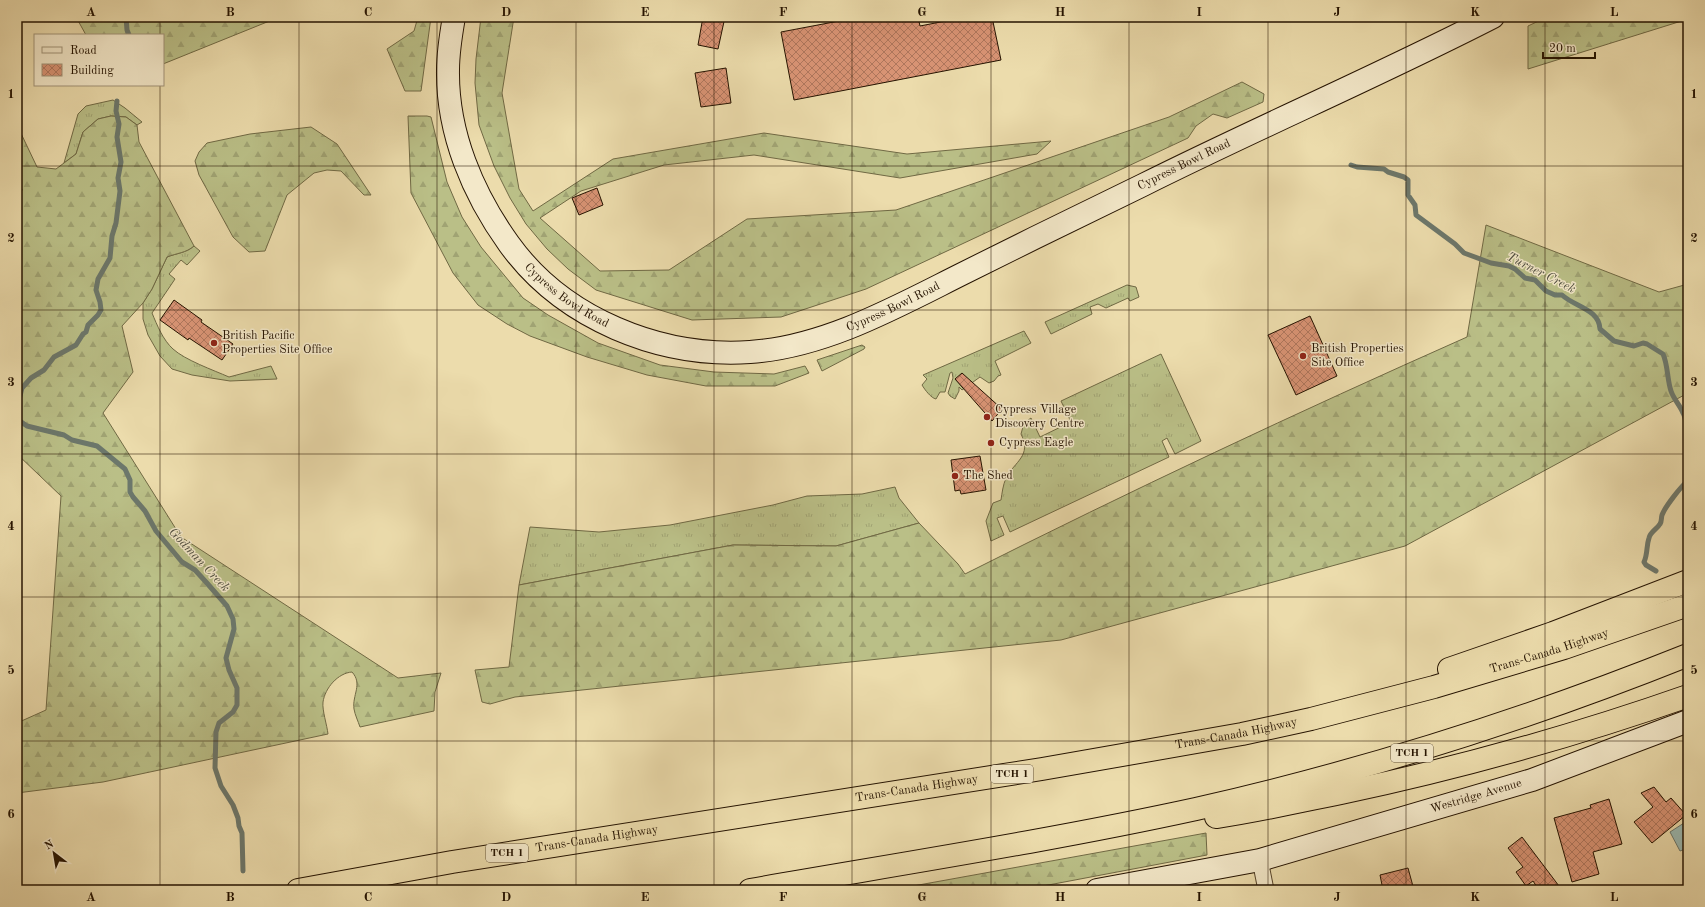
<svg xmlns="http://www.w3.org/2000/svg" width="1705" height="907" font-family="'Old Standard TT',serif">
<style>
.grass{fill:url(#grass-tufts);stroke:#706944}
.forest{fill:url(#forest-firs);stroke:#706944}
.wetland{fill:url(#wetland-marsh);stroke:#706944}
.water{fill:#9bbab3;stroke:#6c776b}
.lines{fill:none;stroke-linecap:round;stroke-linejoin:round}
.stream{stroke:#6c776b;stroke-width:5}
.building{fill:url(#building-cross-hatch);stroke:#251300}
.street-casing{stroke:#57452b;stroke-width:17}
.secondary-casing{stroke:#251300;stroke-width:24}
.highway-casing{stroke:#251300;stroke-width:24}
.street{stroke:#f3e8c9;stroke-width:15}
.secondary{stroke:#f3e8c9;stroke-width:22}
.highway{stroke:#ecdcac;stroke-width:22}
.grid{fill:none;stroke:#251300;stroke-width:1;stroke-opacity:0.55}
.poi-dot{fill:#8f2418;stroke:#f3e8c9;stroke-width:1.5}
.labels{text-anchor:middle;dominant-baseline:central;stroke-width:3;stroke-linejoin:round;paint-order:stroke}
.shield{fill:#f3e8c9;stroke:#63533c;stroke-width:1}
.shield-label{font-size:11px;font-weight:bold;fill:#251300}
.street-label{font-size:12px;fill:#251300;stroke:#f3e8c9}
.poi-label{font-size:12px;fill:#251300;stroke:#f3e8c9;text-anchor:start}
.water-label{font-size:13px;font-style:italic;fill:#4e4d3f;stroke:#f3e8c9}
.neatline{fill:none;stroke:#251300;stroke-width:1.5}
.grid-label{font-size:13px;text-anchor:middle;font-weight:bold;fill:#251300}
</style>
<defs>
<pattern id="grass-tufts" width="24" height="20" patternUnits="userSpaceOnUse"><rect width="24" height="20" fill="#babf87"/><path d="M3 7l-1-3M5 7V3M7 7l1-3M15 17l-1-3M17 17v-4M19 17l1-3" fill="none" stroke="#a0a373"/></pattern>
<pattern id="forest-firs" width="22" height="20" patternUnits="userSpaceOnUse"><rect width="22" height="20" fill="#babf87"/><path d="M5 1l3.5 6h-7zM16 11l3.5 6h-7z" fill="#a0a373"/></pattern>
<pattern id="wetland-marsh" width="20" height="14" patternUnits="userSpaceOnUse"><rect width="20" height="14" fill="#babf87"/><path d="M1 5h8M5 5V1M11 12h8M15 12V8" fill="none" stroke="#a0a373"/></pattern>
<pattern id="building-cross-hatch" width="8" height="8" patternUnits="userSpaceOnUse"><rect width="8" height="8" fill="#d89374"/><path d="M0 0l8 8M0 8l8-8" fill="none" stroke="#af775d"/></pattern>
</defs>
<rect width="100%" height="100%" fill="#ecdcac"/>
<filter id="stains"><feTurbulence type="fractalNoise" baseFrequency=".005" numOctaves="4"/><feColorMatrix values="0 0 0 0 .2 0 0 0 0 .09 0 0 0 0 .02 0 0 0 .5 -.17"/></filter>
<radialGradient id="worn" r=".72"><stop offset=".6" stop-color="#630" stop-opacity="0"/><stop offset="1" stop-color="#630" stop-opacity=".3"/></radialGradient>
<g class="grass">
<path d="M 113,100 L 125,108 L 142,122 L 137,125 L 126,117 L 111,116 L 98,119 L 83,132 L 76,154 L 64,163 L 78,114 L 86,106 Z"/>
<path d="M 194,246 L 200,251 L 187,265 L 181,260 L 169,274 L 175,279 L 152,313 C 157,325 163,340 173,349 C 185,360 213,370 229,377 L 271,366 L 277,379 L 230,381 L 192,375 L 172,369 L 160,356 L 148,335 L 143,319 L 143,303 L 152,289 L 167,257 C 177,253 186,253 194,246 Z"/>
<path d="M 1127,285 L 1136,287 L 1139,297 L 1130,301 L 1128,298 L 1106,308 L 1098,304 L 1090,307 L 1092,314 L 1051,334 L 1045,322 Z"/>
<path d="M 1024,331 L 1031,343 L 995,361 L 1001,375 L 998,376 L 994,381 L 989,383 L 980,377 L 962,390 L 959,387 L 959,391 L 955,399 L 950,396 L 948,393 L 953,378 L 952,372 L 950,373 L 945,392 L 940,392 L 936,399 C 931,398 925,390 922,385 L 927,379 L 923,375 Z"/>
<path d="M 1161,354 L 1201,441 L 1175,454 L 1167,438 L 1162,441 L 1169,457 L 1010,532 L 1003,516 L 997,518 L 1004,535 L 991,541 L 986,521 L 993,503 L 1001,500 C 1002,493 1003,485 1006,478 C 1015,461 1032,456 1021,434 L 1024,423 L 1031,418 L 1040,437 L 1071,422 L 1061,401 Z"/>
<path d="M 895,487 L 899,498 L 919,523 L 836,546 L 733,545 L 519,585 L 530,527 L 599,532 L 670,525 L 773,505 L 807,496 L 862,494 Z"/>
</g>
<g class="forest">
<path d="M 76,17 L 263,17 L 272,20 L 163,64 L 163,35 L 86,35 Z"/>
<path d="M 418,17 L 431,17 L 421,91 L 405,91 L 387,49 L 414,31 Z"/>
<path d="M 481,17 L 514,17 L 502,93 L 519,189 L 533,211 L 613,159 L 764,133 L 907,154 L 1051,141 L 1037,154 L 900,178 L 754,155 L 664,165 L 581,191 L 540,218 L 600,271 L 669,270 L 747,219 L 896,210 L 1169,117 L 1242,82 L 1264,94 L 1263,102 L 1227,118 L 1213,114 L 1196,126 L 1188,138 L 866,289 L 781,317 L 692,320 L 596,290 L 568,269 L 547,249 L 526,224 L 510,198 L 494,166 L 479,125 L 475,83 L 476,59 Z"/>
<path d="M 1547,17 L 1688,17 L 1688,19 L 1528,69 L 1528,26 Z"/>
<path d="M 111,116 L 126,117 L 137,125 L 139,142 L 194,246 C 186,253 177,253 167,257 L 152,289 L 143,303 L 122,326 L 133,372 L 103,413 L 181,537 L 398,678 L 441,673 L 435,692 L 434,711 L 360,727 C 358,721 355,715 354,709 C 352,695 363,684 352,672 C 338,673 325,688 323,702 C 322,710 327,725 328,734 L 103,782 L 17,793 L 17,723 L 46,710 L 61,496 L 17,454 L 17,198 L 22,190 L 17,174 L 17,125 L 37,167 L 56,169 L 76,154 L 83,132 L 98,119 Z"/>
<path d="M 408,116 L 427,116 L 431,117 L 447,182 L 462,217 L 481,247 L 523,298 L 548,315 L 598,343 L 660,365 L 714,372 L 774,374 L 805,366 L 809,373 L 775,386 L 706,386 L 647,375 L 587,357 L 530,336 L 507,324 L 478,305 L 453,273 L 411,193 Z"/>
<path d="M 311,127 L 337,144 L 371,195 L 364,195 L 341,171 L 327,170 L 314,173 L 287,195 L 265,251 L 249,252 L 233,237 L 199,175 L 195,161 L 199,152 L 207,143 L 250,134 Z"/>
<path d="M 1486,225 L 1659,292 L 1688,284 L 1688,393 L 1405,546 L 1061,640 L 515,697 L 490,704 L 482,702 L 475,670 L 509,667 L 519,585 L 733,545 L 836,546 L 919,523 L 958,564 L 965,574 C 1130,491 1298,412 1467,337 Z"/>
<path d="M 862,345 L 865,347 L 864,349 L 822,371 L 817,360 Z"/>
<path d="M 1206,833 L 1207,855 L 1022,890 L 891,890 Z"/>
</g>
<path class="wetland" d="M 17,174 L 22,190 L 17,198 Z"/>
<path class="water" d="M 1684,823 L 1688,835 L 1688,848 L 1680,851 L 1670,832 Z"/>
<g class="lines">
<g class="stream">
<path d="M 126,17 L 127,30 L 129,35"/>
<path d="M 1351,165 L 1357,167 L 1384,169 L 1388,172 L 1404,177 L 1408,180 L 1408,195 L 1415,205 L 1416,215 L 1455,244 L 1464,253 L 1491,263 L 1509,266 L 1515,269 L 1525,278 L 1535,280 L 1546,291 L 1555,295 L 1562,295 C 1575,307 1599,309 1600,329 L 1614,341 L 1634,346 L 1643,343 L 1647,344 L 1663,354 C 1668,365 1667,379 1671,391 C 1674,400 1680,405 1683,413 C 1686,418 1686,426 1688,431"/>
<path d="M 17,408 L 22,388 L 31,378 L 44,370 L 54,357 L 76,345 L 83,334 L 86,332 L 88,325 L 98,315 L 101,310 L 100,302 L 96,290 L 98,279 L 110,258 L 112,236 L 116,223 L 120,191 L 118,178 L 121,162 L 117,137 L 119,124 L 116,111 L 117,101"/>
<path d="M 17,419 L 27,426 L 64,435 L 72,440 L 97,446 L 125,469 L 130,480 L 130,492 L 133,497 L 145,511 L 156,531 L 182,562 L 195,570 L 206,582 L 227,606 L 233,619 L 234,629 L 226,658 L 229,670 L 237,688 L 237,705 L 233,712 L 219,723 L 216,732 L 215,768 L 221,786 L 233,805 L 238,818 L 239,826 L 242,833 L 243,871"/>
<path d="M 1656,571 L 1646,565 L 1644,562 C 1648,553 1646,547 1649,538 C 1650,532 1657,529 1660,524 C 1662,521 1661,518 1662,515 C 1665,507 1681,486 1688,481"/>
</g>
</g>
<g class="building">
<path d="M 703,17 L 725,17 L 718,49 L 698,45 Z"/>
<path d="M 860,17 L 918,17 L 920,26 L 966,17 L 992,17 L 1001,60 L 794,100 L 781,32 Z"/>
<path d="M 726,68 L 731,103 L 701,107 L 695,73 Z"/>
<path d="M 597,188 L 603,205 L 579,215 L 572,198 Z"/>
<path d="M 174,300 L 202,320 L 201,322 L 233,344 L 222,360 L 189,338 L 188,340 L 160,320 Z"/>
<path d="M 1310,316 L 1337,376 L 1296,395 L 1268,335 Z"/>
<path d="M 962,373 L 1002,409 L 992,421 L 955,379 Z"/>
<path d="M 980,456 L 986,490 L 961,494 L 960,490 L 955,491 L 951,460 Z"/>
<path d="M 1654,787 L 1666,802 L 1671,798 L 1686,815 L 1652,843 L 1634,822 L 1653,807 L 1641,793 Z"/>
<path d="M 1609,799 L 1622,844 L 1593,852 L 1599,874 L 1572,882 L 1554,818 L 1591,808 L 1590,805 Z"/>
<path d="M 1522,837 L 1562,890 L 1539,890 L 1533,881 L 1526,886 L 1516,872 L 1523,867 L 1508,848 Z"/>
<path d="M 1408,868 L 1414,890 L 1383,890 L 1380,875 Z"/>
</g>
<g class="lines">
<g class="street-casing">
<path id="street" d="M 1260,860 L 1266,890"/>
</g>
<g class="secondary-casing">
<g id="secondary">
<path id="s1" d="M 454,17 C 451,34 448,52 448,70 C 447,133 473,194 509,244 C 563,319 660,358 750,352 C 825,347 896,307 962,274 C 1022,244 1083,214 1143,185 C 1259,127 1378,76 1493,17"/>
<path id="s2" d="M 1097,890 L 1260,860 L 1532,780 L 1688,721"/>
</g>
</g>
<g class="highway-casing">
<g id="highway">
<path d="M 1449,669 L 1553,633 L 1688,581"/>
<path d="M 1216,817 C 1258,811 1300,801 1341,793 C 1459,768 1574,736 1688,696"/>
<path id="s3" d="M 298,890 L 452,862 L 1042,769 L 1242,734 L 1311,719 L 1434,687 L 1564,648 L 1688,605"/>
<path d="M 750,890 C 899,864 1049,841 1196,809 C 1364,771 1528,719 1688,655"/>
</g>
</g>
<use href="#street" class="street"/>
<use href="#secondary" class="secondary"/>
<use href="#highway" class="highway"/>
</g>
<path class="grid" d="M 160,17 L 160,35M 299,17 L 299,890M 437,17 L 437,890M 576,17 L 576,890M 714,17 L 714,890M 852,17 L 852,890M 991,17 L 991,890M 1129,17 L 1129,890M 1268,17 L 1268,890M 1406,17 L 1406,890M 1545,17 L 1545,890M 160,85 L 160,890M 17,166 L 1688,166M 17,310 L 1688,310M 17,454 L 1688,454M 17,597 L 1688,597M 17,741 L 1688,741"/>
<g class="poi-dot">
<circle cx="214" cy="343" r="4"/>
<circle cx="1303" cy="356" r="4"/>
<circle cx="987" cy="417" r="4"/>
<circle cx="991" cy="443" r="4"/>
<circle cx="955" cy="476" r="4"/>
</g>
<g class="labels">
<g class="shield">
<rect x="1391" y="744" width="42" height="18" rx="3"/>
<rect x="991" y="765" width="42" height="18" rx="3"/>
<rect x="486" y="844" width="42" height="18" rx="3"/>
</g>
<g class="shield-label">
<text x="1412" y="753">TCH 1</text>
<text x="1012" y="774">TCH 1</text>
<text x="507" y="853">TCH 1</text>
</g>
<g class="street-label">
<text stroke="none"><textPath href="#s1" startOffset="991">Cypress Bowl Road</textPath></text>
<text stroke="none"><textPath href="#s1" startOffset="319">Cypress Bowl Road</textPath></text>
<text stroke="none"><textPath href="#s1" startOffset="667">Cypress Bowl Road</textPath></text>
<text stroke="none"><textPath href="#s3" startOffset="1275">Trans-Canada Highway</textPath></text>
<text stroke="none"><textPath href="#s3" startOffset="951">Trans-Canada Highway</textPath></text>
<text stroke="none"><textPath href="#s3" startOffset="627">Trans-Canada Highway</textPath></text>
<text stroke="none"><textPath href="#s2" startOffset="391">Westridge Avenue</textPath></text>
<text stroke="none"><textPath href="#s3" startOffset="303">Trans-Canada Highway</textPath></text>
</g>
<g class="poi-label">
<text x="222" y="336">British Pacific<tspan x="222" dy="14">Properties Site Office</tspan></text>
<text x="1311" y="349">British Properties<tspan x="1311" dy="14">Site Office</tspan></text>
<text x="995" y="410">Cypress Village<tspan x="995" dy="14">Discovery Centre</tspan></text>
<text x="999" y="443">Cypress Eagle</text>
<text x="963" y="476">The Shed</text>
</g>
<g class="water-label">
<text transform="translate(1541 273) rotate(27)">Turner Creek</text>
<text transform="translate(199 560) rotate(47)">Godman Creek</text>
</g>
</g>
<rect width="1705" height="907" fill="none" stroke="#ecdcac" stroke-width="44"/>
<rect x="34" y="34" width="130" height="52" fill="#f3e8c9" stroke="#a19379"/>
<rect x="42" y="47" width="20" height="6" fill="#f3e8c9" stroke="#a19379"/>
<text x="70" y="54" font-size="12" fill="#251300">Road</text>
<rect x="42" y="64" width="20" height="12" fill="url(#building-cross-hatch)" stroke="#a19379"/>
<text x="70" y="74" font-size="12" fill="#251300">Building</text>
<g transform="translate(54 853) rotate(329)" stroke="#f3e8c9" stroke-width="3" paint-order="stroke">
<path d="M0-3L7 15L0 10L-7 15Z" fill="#251300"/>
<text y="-6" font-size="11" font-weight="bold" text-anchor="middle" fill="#251300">N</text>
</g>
<path d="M1543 52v6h52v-6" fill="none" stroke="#251300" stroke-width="2"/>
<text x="1549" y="52" font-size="12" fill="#251300" stroke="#f3e8c9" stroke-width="3" paint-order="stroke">20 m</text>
<rect x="22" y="22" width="1661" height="863" class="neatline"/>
<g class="grid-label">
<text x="91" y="16">A</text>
<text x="230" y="16">B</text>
<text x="368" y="16">C</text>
<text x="506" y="16">D</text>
<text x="645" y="16">E</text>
<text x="783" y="16">F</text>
<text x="922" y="16">G</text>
<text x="1060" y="16">H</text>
<text x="1199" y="16">I</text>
<text x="1337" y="16">J</text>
<text x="1475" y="16">K</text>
<text x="1614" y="16">L</text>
<text x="11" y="98">1</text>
<text x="1694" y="98">1</text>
<text x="11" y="242">2</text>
<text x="1694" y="242">2</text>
<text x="11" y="386">3</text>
<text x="1694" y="386">3</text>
<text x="11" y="530">4</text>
<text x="1694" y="530">4</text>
<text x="11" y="674">5</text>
<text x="1694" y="674">5</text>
<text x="11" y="818">6</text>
<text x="1694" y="818">6</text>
<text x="91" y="901">A</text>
<text x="230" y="901">B</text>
<text x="368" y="901">C</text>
<text x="506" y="901">D</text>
<text x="645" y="901">E</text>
<text x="783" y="901">F</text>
<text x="922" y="901">G</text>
<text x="1060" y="901">H</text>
<text x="1199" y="901">I</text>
<text x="1337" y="901">J</text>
<text x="1475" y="901">K</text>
<text x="1614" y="901">L</text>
</g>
<rect width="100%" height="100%" filter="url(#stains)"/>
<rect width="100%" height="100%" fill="url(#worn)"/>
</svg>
